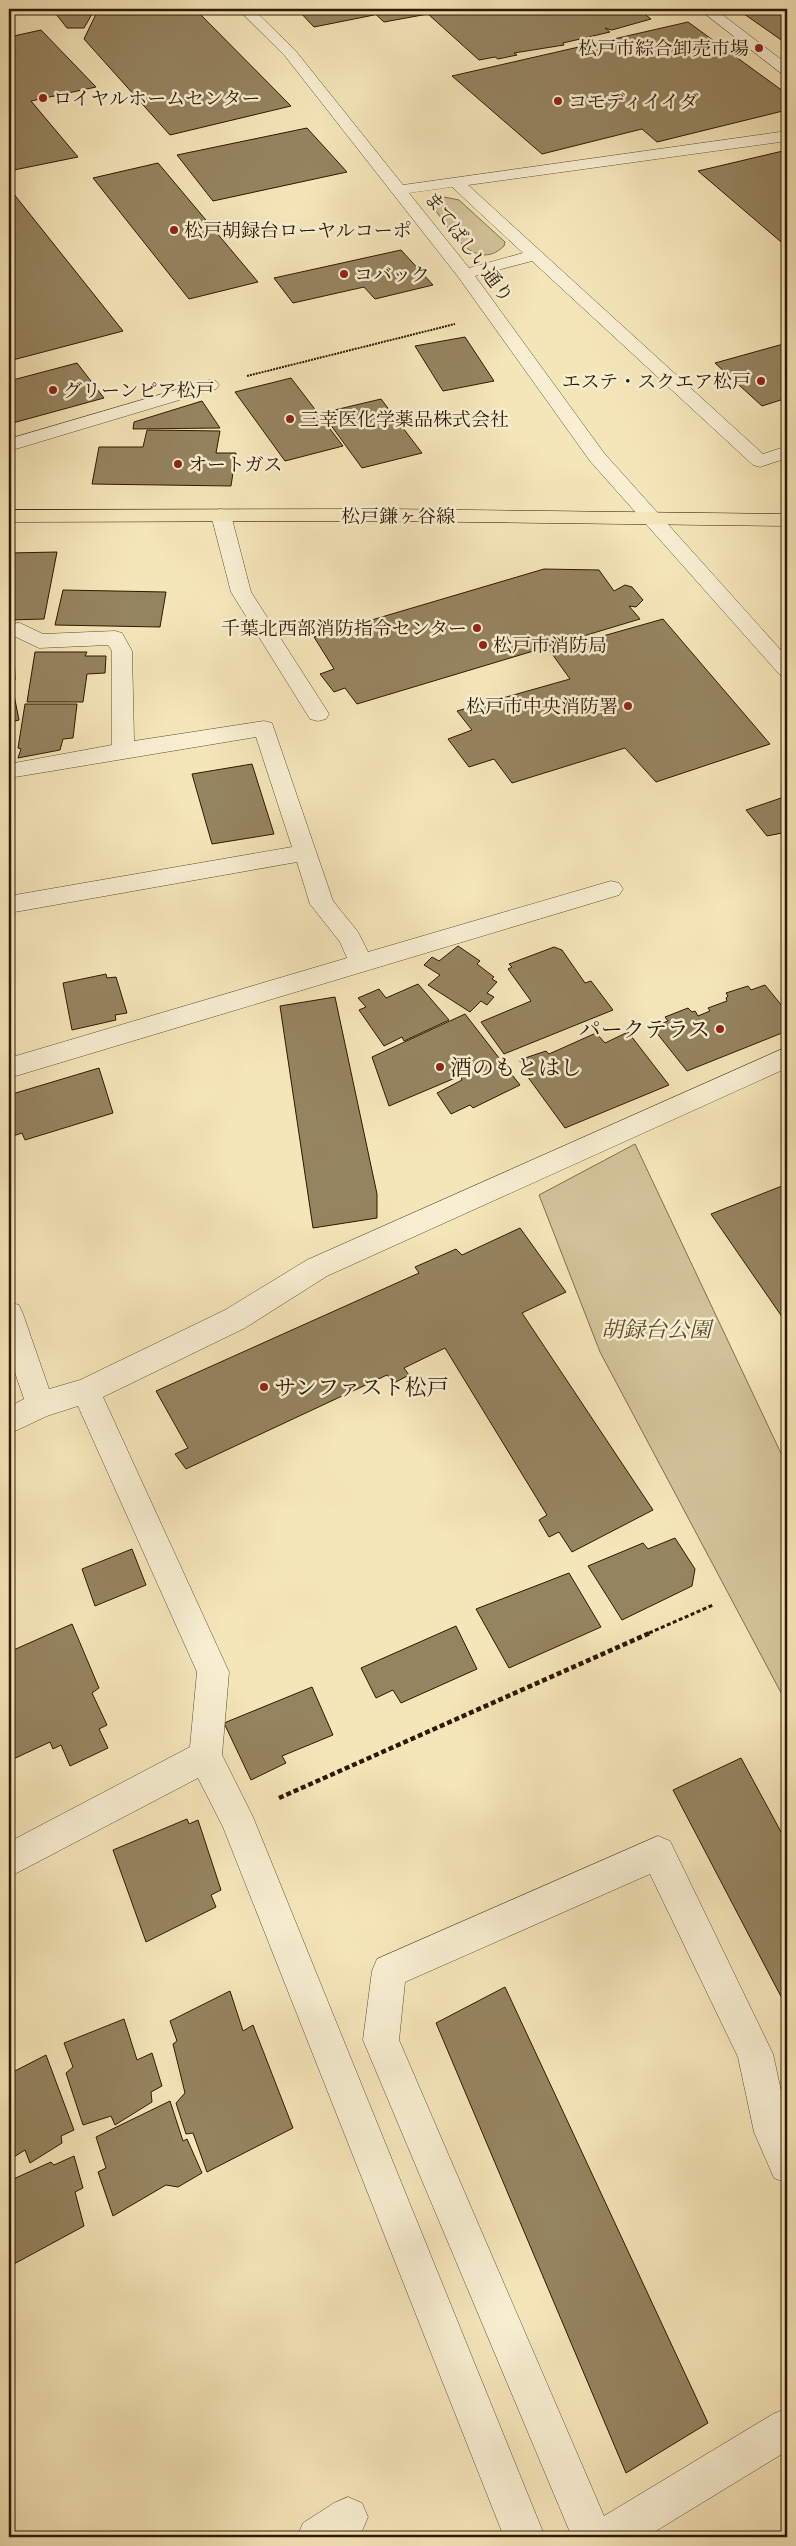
<svg xmlns="http://www.w3.org/2000/svg" width="796" height="2546" font-family="'EB Garamond','Noto Serif JP',serif">
<style>
.green{fill:#d3c39a;stroke:#806e4d}
.building{fill:#958460;stroke:#2d1900}
.lines{fill:none;stroke-linecap:round;stroke-linejoin:round}
.minor-casing{stroke:#5f4c2e;stroke-width:1}
.major-casing{stroke:#2d1900;stroke-width:1}
.path-far2{stroke:#2d1900;stroke-width:2;stroke-dasharray:2 1;stroke-linecap:butt}
.path-far1{stroke:#2d1900;stroke-width:3;stroke-dasharray:4 2.5;stroke-linecap:butt}
.path{stroke:#2d1900;stroke-width:4.5;stroke-dasharray:5 3;stroke-linecap:butt}
.minor{fill:#f8efd2;fill-rule:evenodd}
.major{fill:#f5e6b9;fill-rule:evenodd}
.poi-dot{fill:#8f2418;stroke:#f8efd2;stroke-width:2}
.labels{text-anchor:middle;dominant-baseline:central;stroke-width:5;stroke-linejoin:round;paint-order:stroke}
.far-poi-label{font-size:19px;fill:#2d1900;stroke:#f8efd2;text-anchor:start}
.far-street-label{font-size:19px;fill:#2d1900;stroke:#f8efd2}
.poi-label{font-size:22px;fill:#2d1900;stroke:#f8efd2;text-anchor:start}
.park-label{font-size:22px;font-style:italic;fill:#5f4c2e;stroke:#f8efd2}
</style>
<rect width="100%" height="100%" fill="#f5e6b9"/>
<filter id="stains"><feTurbulence type="fractalNoise" baseFrequency=".004" numOctaves="4"/><feColorMatrix values="0 0 0 0 .2 0 0 0 0 .09 0 0 0 0 .02 0 0 0 .5 -.17"/></filter>
<radialGradient id="worn" r=".72"><stop offset=".6" stop-color="#630" stop-opacity="0"/><stop offset="1" stop-color="#630" stop-opacity=".3"/></radialGradient>
<g class="green">
<path d="M 444,197 L 459,200 L 505,242 L 504,246 C 474,275 447,226 432,205 L 436,199 Z"/>
<path d="M 635,1144 L 787,1466 L 787,1704 L 600,1352 L 539,1195 Z"/>
</g>
<g class="building">
<path d="M 52,9 L 95,9 L 84,28 L 67,28 Z"/>
<path d="M 122,9 L 195,9 L 291,106 L 170,135 L 84,39 L 96,14 Z"/>
<path d="M 297,9 L 367,9 L 374,15 L 314,27 Z"/>
<path d="M 370,9 L 469,9 L 472,11 L 484,9 L 638,9 L 651,19 L 612,30 L 605,28 L 610,32 L 563,43 L 564,45 L 514,53 L 517,55 L 498,59 L 495,57 L 479,60 L 428,14 L 384,22 Z"/>
<path d="M 737,9 L 787,9 L 787,44 Z"/>
<path d="M 688,22 L 787,94 L 787,110 L 657,142 L 642,129 L 542,154 L 452,76 Z"/>
<path d="M 41,30 L 96,87 L 31,101 L 78,157 L 9,171 L 9,37 Z"/>
<path d="M 307,128 L 347,172 L 213,201 L 177,155 Z"/>
<path d="M 787,150 L 787,247 L 698,171 Z"/>
<path d="M 158,163 L 258,282 L 189,299 L 93,178 Z"/>
<path d="M 9,188 L 123,331 L 9,361 Z"/>
<path d="M 401,250 L 433,285 L 375,299 L 364,287 L 293,303 L 274,278 Z"/>
<path d="M 465,337 L 494,381 L 443,391 L 415,346 Z"/>
<path d="M 787,343 L 787,398 L 762,406 L 715,363 Z"/>
<path d="M 77,363 L 104,398 L 9,424 L 9,381 Z"/>
<path d="M 291,378 L 343,446 L 285,461 L 235,392 Z"/>
<path d="M 381,399 L 422,453 L 362,468 L 322,413 Z"/>
<path d="M 202,401 L 220,428 L 133,429 L 134,422 Z"/>
<path d="M 147,430 L 220,431 L 216,453 L 236,453 L 231,486 L 92,484 L 99,447 L 143,447 Z"/>
<path d="M 57,552 L 44,619 L 9,620 L 9,553 Z"/>
<path d="M 544,569 L 599,570 L 614,591 L 625,585 L 632,587 L 643,600 L 636,607 L 629,606 L 640,619 L 357,704 L 345,688 L 334,692 L 320,674 L 334,669 L 314,637 Z"/>
<path d="M 63,590 L 166,592 L 160,627 L 55,625 Z"/>
<path d="M 663,619 L 770,744 L 656,782 L 625,748 L 512,783 L 494,759 L 469,767 L 448,739 L 472,730 L 457,711 L 570,679 L 550,651 Z"/>
<path d="M 9,644 L 10,654 L 14,654 L 15,680 L 9,681 L 9,687 Z"/>
<path d="M 35,652 L 87,652 L 85,656 L 106,656 L 105,673 L 87,674 L 83,702 L 27,702 Z"/>
<path d="M 13,690 L 19,720 L 12,722 L 14,732 L 9,733 L 9,691 Z"/>
<path d="M 25,704 L 77,704 L 73,738 L 63,739 L 60,750 L 18,758 L 21,749 L 18,748 Z"/>
<path d="M 252,764 L 274,834 L 212,844 L 192,774 Z"/>
<path d="M 787,796 L 787,832 L 767,836 L 746,810 Z"/>
<path d="M 458,946 L 480,961 L 477,964 L 494,977 L 492,979 L 497,982 L 487,993 L 494,997 L 487,1005 L 481,1001 L 470,1012 L 428,985 L 440,975 L 424,965 L 432,957 L 439,961 Z"/>
<path d="M 554,947 L 562,950 L 585,983 L 591,981 L 613,1010 L 504,1054 L 481,1022 L 531,1001 L 508,969 L 512,967 L 509,964 Z"/>
<path d="M 106,974 L 107,978 L 116,977 L 127,1013 L 115,1015 L 116,1020 L 72,1030 L 63,983 Z"/>
<path d="M 418,984 L 449,1020 L 404,1041 L 402,1037 L 384,1046 L 359,1010 L 366,1007 L 358,998 L 379,989 L 386,998 Z"/>
<path d="M 765,985 L 787,1012 L 787,1031 L 687,1071 L 652,1027 L 668,1021 L 665,1017 L 688,1008 L 692,1012 L 695,1011 L 698,1016 L 710,1011 L 708,1008 L 727,1001 L 726,998 L 728,996 L 726,993 L 748,986 L 751,990 Z"/>
<path d="M 335,997 L 377,1194 L 377,1218 L 313,1228 L 280,1006 Z"/>
<path d="M 465,1014 L 520,1085 L 473,1108 L 470,1105 L 451,1114 L 437,1093 L 462,1080 L 460,1076 L 389,1106 L 372,1057 Z"/>
<path d="M 628,1032 L 669,1085 L 565,1128 L 522,1069 L 525,1068 L 519,1060 L 546,1051 L 549,1054 L 596,1033 L 605,1043 Z"/>
<path d="M 99,1068 L 113,1113 L 25,1140 L 22,1133 L 13,1136 L 9,1118 L 15,1116 L 9,1095 Z"/>
<path d="M 787,1184 L 787,1324 L 711,1214 Z"/>
<path d="M 520,1228 L 566,1292 L 522,1313 L 653,1510 L 572,1552 L 559,1532 L 549,1537 L 539,1520 L 547,1515 L 445,1348 L 404,1368 L 409,1375 L 394,1383 L 387,1375 L 186,1469 L 175,1454 L 188,1448 L 156,1391 L 419,1273 L 415,1267 L 456,1249 L 462,1255 Z"/>
<path d="M 675,1538 L 695,1569 L 692,1586 L 622,1620 L 588,1566 L 643,1543 L 648,1549 Z"/>
<path d="M 132,1549 L 146,1585 L 95,1606 L 82,1569 Z"/>
<path d="M 569,1573 L 601,1627 L 509,1668 L 476,1609 Z"/>
<path d="M 72,1624 L 99,1688 L 92,1693 L 107,1725 L 99,1729 L 108,1748 L 70,1766 L 61,1745 L 53,1749 L 50,1742 L 9,1761 L 9,1652 Z"/>
<path d="M 456,1626 L 477,1669 L 401,1703 L 393,1690 L 376,1698 L 361,1668 Z"/>
<path d="M 312,1687 L 333,1735 L 282,1756 L 286,1763 L 251,1780 L 224,1723 Z"/>
<path d="M 741,1758 L 787,1843 L 787,2008 L 673,1790 Z"/>
<path d="M 187,1819 L 189,1824 L 198,1820 L 221,1890 L 211,1895 L 216,1907 L 146,1942 L 113,1850 Z"/>
<path d="M 505,1987 L 708,2423 L 626,2473 L 436,2023 Z"/>
<path d="M 230,1991 L 243,2031 L 253,2025 L 293,2128 L 207,2172 L 193,2133 L 186,2134 L 176,2103 L 185,2093 L 173,2044 L 177,2041 L 170,2021 Z"/>
<path d="M 124,2019 L 137,2060 L 152,2053 L 162,2086 L 151,2092 L 152,2102 L 115,2125 L 111,2116 L 83,2125 L 66,2073 L 73,2067 L 64,2043 Z"/>
<path d="M 46,2055 L 74,2130 L 61,2136 L 62,2143 L 30,2163 L 25,2150 L 9,2160 L 9,2074 Z"/>
<path d="M 170,2101 L 183,2141 L 187,2139 L 202,2173 L 178,2187 L 166,2185 L 113,2216 L 98,2172 L 106,2168 L 96,2137 Z"/>
<path d="M 74,2156 L 83,2188 L 75,2192 L 84,2226 L 14,2264 L 9,2245 L 9,2181 L 51,2162 L 54,2165 Z"/>
</g>
<g class="lines">
<g class="minor-casing">
<g id="minor">
<path d="M 238,9 L 253,9 L 295,50 L 403,185 L 787,131 L 787,141 L 468,185 L 763,454 L 787,446 L 787,458 L 760,467 L 753,465 L 532,261 L 475,276 L 604,453 L 787,657 L 787,677 L 780,675 L 590,461 L 459,278 L 285,56 ZM 452,187 L 523,253 L 469,268 L 409,193 Z"/>
<path d="M 699,9 L 715,9 L 787,64 L 787,75 L 782,74 Z"/>
<path d="M 210,380 L 216,381 L 219,385 L 216,389 L 9,451 L 9,439 Z"/>
<path d="M 221,509 L 228,511 L 231,515 L 251,592 L 329,714 L 326,719 L 318,721 L 310,719 L 231,592 L 211,515 L 214,511 Z"/>
<path d="M 20,623 L 43,634 L 115,631 L 122,633 L 132,651 L 134,741 L 264,721 L 272,723 L 333,901 L 358,932 L 368,952 L 611,881 L 619,883 L 623,889 L 619,895 L 9,1078 L 9,1058 L 347,958 L 340,942 L 310,904 L 297,862 L 9,913 L 9,896 L 292,847 L 256,737 L 9,778 L 9,764 L 112,745 L 112,651 L 108,645 L 39,648 L 16,637 L 9,636 L 9,624 Z"/>
<path d="M 787,1047 L 787,1068 L 327,1276 L 245,1328 L 103,1397 L 229,1672 L 222,1755 L 253,1817 L 545,2537 L 504,2537 L 223,1827 L 198,1778 L 9,1877 L 9,1842 L 190,1747 L 197,1672 L 78,1406 L 47,1416 L 9,1434 L 9,1407 L 24,1399 L 9,1355 L 9,1302 L 19,1305 L 23,1314 L 49,1389 L 80,1380 L 225,1310 L 307,1260 Z"/>
<path d="M 658,1836 L 670,1841 L 773,2054 L 787,2118 L 787,2183 L 774,2178 L 754,2132 L 738,2057 L 650,1874 L 405,1982 L 399,2040 L 604,2516 L 773,2414 L 787,2408 L 787,2451 L 646,2537 L 572,2537 L 363,2040 L 372,1971 L 377,1959 Z"/>
<path d="M 348,2497 L 362,2503 L 368,2517 L 362,2531 L 353,2537 L 297,2537 L 303,2523 L 334,2503 Z"/>
</g>
</g>
<g class="major-casing">
<path id="major" d="M 387,509 L 787,514 L 787,526 L 387,521 L 9,522 L 9,510 Z"/>
</g>
<path class="path-far2" d="M 247,376 L 455,324"/>
<path class="path-far1" d="M 649,1633 L 713,1605"/>
<path class="path" d="M 279,1798 L 652,1632"/>
<use href="#minor" class="minor"/>
<use href="#major" class="major"/>
</g>
<g class="poi-dot">
<circle cx="759" cy="48" r="5"/>
<circle cx="43" cy="98" r="5"/>
<circle cx="558" cy="101" r="5"/>
<circle cx="174" cy="230" r="5"/>
<circle cx="344" cy="274" r="5"/>
<circle cx="761" cy="381" r="5"/>
<circle cx="53" cy="390" r="5"/>
<circle cx="290" cy="419" r="5"/>
<circle cx="178" cy="464" r="5"/>
<circle cx="477" cy="628" r="5"/>
<circle cx="483" cy="645" r="5"/>
<circle cx="628" cy="706" r="5"/>
<circle cx="720" cy="1029" r="5"/>
<circle cx="440" cy="1067" r="5"/>
<circle cx="264" cy="1387" r="5"/>
</g>
<g class="labels">
<g class="far-poi-label">
<text x="749" y="48" text-anchor="end">松戸市綜合卸売市場</text>
<text x="53" y="98">ロイヤルホームセンター</text>
<text x="568" y="101">コモディイイダ</text>
<text x="184" y="230">松戸胡録台ローヤルコーポ</text>
<text x="354" y="274">コバック</text>
<text x="751" y="381" text-anchor="end">エステ・スクエア松戸</text>
<text x="63" y="390">グリーンピア松戸</text>
<text x="300" y="419">三幸医化学薬品株式会社</text>
<text x="188" y="464">オートガス</text>
<text x="467" y="628" text-anchor="end">千葉北西部消防指令センター</text>
<text x="493" y="645">松戸市消防局</text>
<text x="618" y="706" text-anchor="end">松戸市中央消防署</text>
</g>
<g class="far-street-label">
<text transform="translate(469 247) rotate(53)">まてばしい通り</text>
<text x="398" y="516">松戸鎌ヶ谷線</text>
</g>
<g class="poi-label">
<text x="710" y="1029" text-anchor="end">パークテラス</text>
<text x="450" y="1067">酒のもとはし</text>
<text x="274" y="1387">サンファスト松戸</text>
</g>
<g class="park-label">
<text x="656" y="1329">胡録台公園</text>
</g>
</g>
<rect width="796" height="2546" fill="none" stroke="#f5e6b9" stroke-width="30"/>
<rect x="10" y="10" width="776" height="2526" fill="none" stroke="#2d1900" stroke-width="2.5"/>
<rect x="15" y="15" width="766" height="2516" fill="none" stroke="#2d1900"/>
<rect width="100%" height="100%" filter="url(#stains)"/>
<rect width="100%" height="100%" fill="url(#worn)"/>
</svg>
